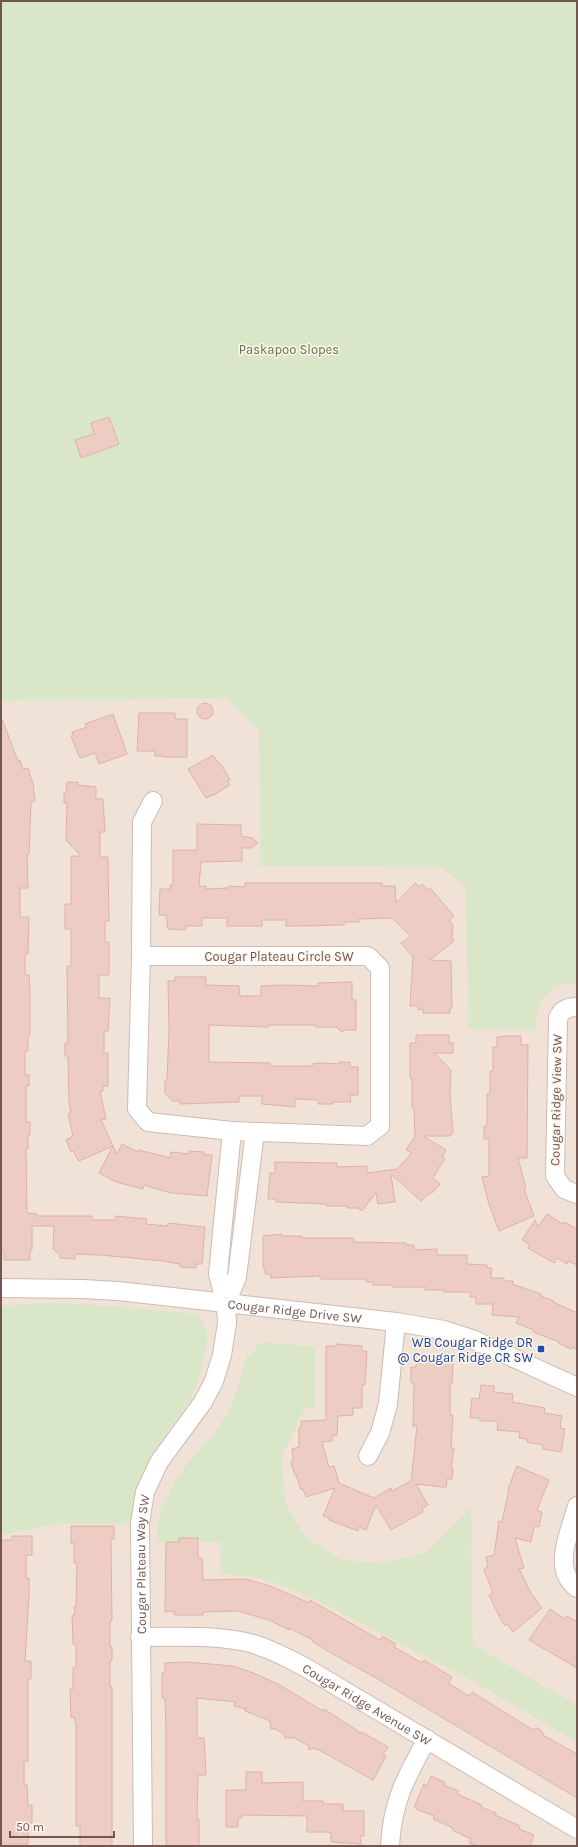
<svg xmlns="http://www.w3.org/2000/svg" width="578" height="1847" font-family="Karla,sans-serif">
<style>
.residential{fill:#f1e2d7}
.green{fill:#d9e7c8}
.building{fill:#edcdc3;stroke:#deb2a5}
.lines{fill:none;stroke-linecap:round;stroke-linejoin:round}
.minor-casing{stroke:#cebab2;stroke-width:20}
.minor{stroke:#fff;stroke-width:18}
.transit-dot{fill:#1a4fb4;stroke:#fdf5ee;stroke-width:1.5}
.labels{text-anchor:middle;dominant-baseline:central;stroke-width:3;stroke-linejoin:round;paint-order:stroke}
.park-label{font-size:13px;fill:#5d7748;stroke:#fdf5ee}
.street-label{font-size:13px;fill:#72564f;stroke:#fdf5ee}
.transit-label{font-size:13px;fill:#164399;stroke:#fdf5ee;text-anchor:end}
</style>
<rect width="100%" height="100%" fill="#faf1e8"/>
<path class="residential" d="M 227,699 L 259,727 L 435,864 L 467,885 L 537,1007 L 552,983 L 577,980 L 577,1846 L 1,1846 L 1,701 Z"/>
<g class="green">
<path d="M 1,1 L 577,1 L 577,984 C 549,980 533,1004 537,1029 L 470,1029 L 470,1026 L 468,1026 L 466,887 L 440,867 L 260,866 L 259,730 L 227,699 L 1,701 Z"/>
<path d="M 42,1303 C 93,1303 144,1309 195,1314 L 204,1320 L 202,1322 L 207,1332 L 207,1343 L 200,1376 L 190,1400 L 152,1454 L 136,1495 L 131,1524 L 57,1524 L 1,1535 L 1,1306 Z"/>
<path d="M 264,1342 L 315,1347 L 315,1408 L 305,1408 L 281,1457 L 285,1502 L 305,1537 L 342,1560 L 381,1563 L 427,1552 L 471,1507 L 473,1645 L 577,1705 L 577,1742 L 469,1679 L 320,1602 L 286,1587 L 254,1577 L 221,1574 L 220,1542 L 156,1542 L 160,1510 L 180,1473 L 215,1432 L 225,1417 L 234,1399 L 247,1355 L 252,1355 C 254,1348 257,1345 264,1342 Z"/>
</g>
<g class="building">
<path d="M 109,417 L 119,444 L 81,458 L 75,440 L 94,434 L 91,423 Z"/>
<circle cx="205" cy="711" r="8"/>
<path d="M 139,713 L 175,713 L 175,719 L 187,719 L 187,757 L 163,757 L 163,756 L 155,756 L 155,751 L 137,751 Z"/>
<path d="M 113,714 L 127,754 L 99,764 L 95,753 L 80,758 L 71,736 L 73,735 L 72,732 L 87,727 L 85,724 Z"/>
<path d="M 1,719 L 2,719 L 18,761 L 20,760 L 23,769 L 28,768 L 33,784 L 35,801 L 31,802 L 29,854 L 27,854 L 28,888 L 20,888 L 20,917 L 29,917 L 28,954 L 25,954 L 25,975 L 29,975 L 30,991 L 30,1036 L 28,1036 L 28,1051 L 25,1051 L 25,1075 L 29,1075 L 29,1086 L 26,1086 L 26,1122 L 30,1122 L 30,1135 L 28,1135 L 28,1149 L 26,1149 L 27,1213 L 37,1214 L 37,1216 L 92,1216 L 92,1220 L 115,1220 L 116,1216 L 147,1219 L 146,1224 L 167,1226 L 168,1223 L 205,1227 L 202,1264 L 196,1264 L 196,1268 L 180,1267 L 180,1264 L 162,1261 L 100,1255 L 75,1254 L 75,1259 L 60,1258 L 60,1255 L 53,1249 L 54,1226 L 32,1226 L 32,1250 L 30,1250 L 30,1260 L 4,1260 L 4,1252 L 1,1252 Z"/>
<path d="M 213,755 L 220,765 L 221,764 L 230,780 L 227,781 L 230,785 L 212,796 L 212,795 L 206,798 L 188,769 Z"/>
<path d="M 67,782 L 78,782 L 78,785 L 96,787 L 96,799 L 103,799 L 105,832 L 100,832 L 100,857 L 108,857 L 109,921 L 105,921 L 105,942 L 109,942 L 109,975 L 99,975 L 99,998 L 110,998 L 108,1031 L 104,1031 L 104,1053 L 108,1053 L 108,1086 L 103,1086 L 103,1091 L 100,1091 L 106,1119 L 101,1120 L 113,1146 L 79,1161 L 73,1151 L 71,1152 L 66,1140 L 73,1136 L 68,1114 L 71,1113 L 69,1102 L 68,1056 L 65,1056 L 65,1043 L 68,1043 L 67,966 L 71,966 L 71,929 L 65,929 L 65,904 L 71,904 L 71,856 L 81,856 L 66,840 L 67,803 L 64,803 L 64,793 L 66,793 Z"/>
<path d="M 197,824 L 241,825 L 241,836 L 252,838 L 258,843 L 251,848 L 242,848 L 242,861 L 201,862 L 199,886 L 206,886 L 206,889 L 228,888 L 229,886 L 245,887 L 245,883 L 382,883 L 382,886 L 395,886 L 396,903 L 415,883 L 419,887 L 422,884 L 428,890 L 430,888 L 454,916 L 449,920 L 453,925 L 452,938 L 454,941 L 430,960 L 451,961 L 452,1008 L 450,1008 L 450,1013 L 423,1013 L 423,1009 L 418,1010 L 418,1006 L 410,1006 L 413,957 L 401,943 L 410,936 L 392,918 L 359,919 L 359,922 L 344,922 L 344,925 L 301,926 L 286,926 L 286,920 L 262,920 L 262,926 L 227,926 L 227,918 L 202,918 L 202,926 L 185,926 L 185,930 L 168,929 L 166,915 L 159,915 L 160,889 L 170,889 L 170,885 L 173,885 L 173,850 L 197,850 Z"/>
<path d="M 175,977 L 206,977 L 206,985 L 239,986 L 240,996 L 261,996 L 261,986 L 280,985 L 318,986 L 318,983 L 352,982 L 352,1000 L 356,1000 L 356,1030 L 345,1030 L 342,1032 L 336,1027 L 316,1027 L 316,1025 L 268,1025 L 268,1027 L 209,1025 L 209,1062 L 270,1063 L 270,1066 L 312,1066 L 312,1064 L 319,1063 L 339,1064 L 339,1062 L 350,1062 L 350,1067 L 358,1067 L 358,1095 L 350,1095 L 351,1102 L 333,1102 L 333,1104 L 318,1104 L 318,1100 L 295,1099 L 295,1107 L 262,1104 L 262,1096 L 239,1096 L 239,1102 L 180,1104 L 180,1101 L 172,1101 L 165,1093 L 165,1080 L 167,1080 L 169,1029 L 168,981 L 175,981 Z"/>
<path d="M 416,1035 L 449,1035 L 449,1043 L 453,1043 L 453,1053 L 434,1053 L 451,1070 L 450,1093 L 453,1133 L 450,1136 L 423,1136 L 446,1150 L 442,1156 L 445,1158 L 433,1178 L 440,1184 L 431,1194 L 430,1193 L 421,1201 L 391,1174 L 395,1202 L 378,1204 L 376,1193 L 362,1211 L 358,1208 L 347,1208 L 347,1206 L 326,1206 L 326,1204 L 276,1202 L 276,1199 L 268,1199 L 270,1173 L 275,1173 L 275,1162 L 337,1163 L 337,1167 L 367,1166 L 367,1173 L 397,1169 L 412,1153 L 406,1150 L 415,1136 L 414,1108 L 412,1108 L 412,1078 L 410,1078 L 410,1043 L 416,1043 Z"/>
<path d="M 507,1036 L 521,1036 L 521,1045 L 528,1045 L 527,1158 L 518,1158 L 526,1188 L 524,1189 L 534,1216 L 499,1231 L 488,1201 L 482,1177 L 489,1176 L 489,1139 L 484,1139 L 484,1126 L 487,1126 L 487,1094 L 490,1094 L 490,1071 L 493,1071 L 493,1047 L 497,1047 L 497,1037 Z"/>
<path d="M 122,1144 L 138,1152 L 139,1150 L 170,1158 L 171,1152 L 189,1154 L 189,1151 L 204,1152 L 204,1155 L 212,1155 L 207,1196 L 171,1193 L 144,1185 L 143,1189 L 116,1182 L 99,1173 L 113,1146 L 117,1154 Z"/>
<path d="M 547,1214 L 563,1224 L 564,1222 L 577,1229 L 577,1265 L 568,1261 L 567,1264 L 557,1258 L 554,1263 L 528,1248 L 530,1245 L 522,1240 L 535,1220 L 538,1227 Z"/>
<path d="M 282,1234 L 282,1236 L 302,1236 L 302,1238 L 353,1238 L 353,1242 L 406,1243 L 406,1245 L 414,1245 L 414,1250 L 437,1249 L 437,1255 L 467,1255 L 467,1264 L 487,1265 L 487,1268 L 492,1268 L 491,1278 L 504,1278 L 504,1281 L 513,1281 L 512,1284 L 541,1294 L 541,1296 L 554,1301 L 553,1302 L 577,1313 L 577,1350 L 572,1347 L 571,1349 L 558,1343 L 559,1342 L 533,1332 L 534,1330 L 516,1323 L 519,1317 L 492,1315 L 493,1304 L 476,1304 L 476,1297 L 470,1297 L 470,1292 L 444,1292 L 444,1290 L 425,1290 L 425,1287 L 392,1287 L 392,1285 L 373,1285 L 373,1282 L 366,1282 L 366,1279 L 320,1279 L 320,1276 L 271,1278 L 271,1274 L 265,1274 L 265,1268 L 263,1268 L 263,1236 Z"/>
<path d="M 336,1344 L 362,1346 L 362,1351 L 367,1351 L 365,1385 L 362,1385 L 362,1408 L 353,1408 L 353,1415 L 338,1416 L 337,1435 L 332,1436 L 332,1441 L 322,1442 L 329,1467 L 334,1466 L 339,1483 L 374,1498 L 391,1488 L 392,1491 L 411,1481 L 417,1426 L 413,1426 L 414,1383 L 411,1383 L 411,1367 L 416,1367 L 416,1362 L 423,1361 L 453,1362 L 452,1384 L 450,1384 L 450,1415 L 453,1415 L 451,1448 L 454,1448 L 451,1468 L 453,1468 L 452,1479 L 447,1479 L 446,1487 L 442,1487 L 416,1484 L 428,1505 L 422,1508 L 423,1512 L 391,1530 L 376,1505 L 366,1530 L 359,1527 L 358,1531 L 329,1520 L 330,1518 L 323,1516 L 335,1488 L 306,1497 L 303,1489 L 301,1490 L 296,1475 L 295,1475 L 291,1463 L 293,1460 L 292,1449 L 299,1447 L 299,1428 L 301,1428 L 301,1421 L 326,1420 L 326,1346 L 336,1346 Z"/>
<path d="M 481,1385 L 494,1386 L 494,1392 L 513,1394 L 512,1402 L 545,1408 L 544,1413 L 562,1416 L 560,1428 L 565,1429 L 561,1452 L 543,1449 L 543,1445 L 527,1442 L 527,1439 L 519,1438 L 520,1432 L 497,1430 L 498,1421 L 480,1421 L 480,1418 L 470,1418 L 472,1398 L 479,1399 Z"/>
<path d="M 517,1466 L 549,1480 L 537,1510 L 542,1512 L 539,1527 L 534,1526 L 531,1542 L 515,1538 L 524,1568 L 519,1569 L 531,1593 L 542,1608 L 513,1632 L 507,1624 L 505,1626 L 501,1620 L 489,1595 L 493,1593 L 484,1570 L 488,1565 L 486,1557 L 494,1555 L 499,1521 L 502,1522 L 509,1489 L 508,1489 Z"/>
<path d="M 71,1526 L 114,1526 L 114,1539 L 111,1539 L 112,1621 L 110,1621 L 110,1647 L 112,1647 L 112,1661 L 110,1661 L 110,1687 L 112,1687 L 112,1846 L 80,1846 L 80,1826 L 76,1826 L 76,1725 L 74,1717 L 71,1718 L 70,1689 L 73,1689 L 73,1668 L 76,1667 L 76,1644 L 73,1644 L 72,1615 L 75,1615 L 74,1607 L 76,1607 L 77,1563 L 74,1563 L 74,1543 L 71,1543 Z"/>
<path d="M 12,1536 L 32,1536 L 32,1555 L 26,1555 L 26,1578 L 29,1578 L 29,1595 L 25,1661 L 31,1661 L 31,1679 L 28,1679 L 28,1761 L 24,1761 L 24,1785 L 27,1785 L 28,1805 L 32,1805 L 32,1823 L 28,1823 L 28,1844 L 1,1844 L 1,1540 L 12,1540 Z"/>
<path d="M 179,1538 L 198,1538 L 198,1558 L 202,1558 L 203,1580 L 246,1579 L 273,1587 L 309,1603 L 310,1600 L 380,1640 L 382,1636 L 396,1644 L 394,1647 L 422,1663 L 424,1660 L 452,1677 L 448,1683 L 469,1696 L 472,1692 L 533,1730 L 537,1728 L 542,1731 L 543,1735 L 577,1754 L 577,1798 L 383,1682 L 326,1650 L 312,1641 L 313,1640 L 289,1628 L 289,1630 L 269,1620 L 237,1611 L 203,1612 L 203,1615 L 174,1615 L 174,1611 L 165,1612 L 166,1542 L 179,1542 Z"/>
<path d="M 550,1609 L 565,1619 L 567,1616 L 577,1622 L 577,1668 L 529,1640 Z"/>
<path d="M 187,1662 L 233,1666 L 251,1672 L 278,1684 L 323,1711 L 324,1709 L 361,1733 L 362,1732 L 388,1747 L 383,1754 L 386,1756 L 373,1780 L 317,1749 L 317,1750 L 313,1748 L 309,1750 L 309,1746 L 293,1737 L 292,1739 L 289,1737 L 285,1738 L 284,1734 L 275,1729 L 271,1729 L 270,1721 L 245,1711 L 246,1709 L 234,1706 L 235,1702 L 197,1698 L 197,1738 L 204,1738 L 206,1775 L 198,1775 L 197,1819 L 199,1819 L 199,1846 L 166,1846 L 166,1730 L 165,1698 L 162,1698 L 162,1673 L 165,1673 L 165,1663 Z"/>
<path d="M 246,1772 L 262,1772 L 262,1783 L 303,1782 L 303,1801 L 323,1801 L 323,1804 L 343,1804 L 343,1811 L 364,1811 L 364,1836 L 360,1836 L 361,1844 L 331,1842 L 331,1833 L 328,1832 L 307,1832 L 307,1816 L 242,1815 L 242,1818 L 238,1818 L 238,1827 L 226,1827 L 226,1790 L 246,1790 Z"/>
<path d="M 431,1776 L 445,1782 L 444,1785 L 459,1791 L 457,1794 L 482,1805 L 481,1807 L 496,1813 L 495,1815 L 520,1826 L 519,1829 L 534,1835 L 530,1846 L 477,1846 L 469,1843 L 471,1839 L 452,1830 L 453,1828 L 433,1819 L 434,1816 L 418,1810 L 414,1807 L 424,1784 L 427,1786 Z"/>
</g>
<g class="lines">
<g class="minor-casing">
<g id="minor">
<path d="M 141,956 L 368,956 L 380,968 L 380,1126 L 367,1136 L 232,1131 L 148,1122 L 137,1109 Z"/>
<path d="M 141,956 L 142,822 L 153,801"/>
<path d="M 577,1007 C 568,1007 561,1010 558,1018 L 555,1176 L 564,1189 L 577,1194"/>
<path id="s1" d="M 1,1288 L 83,1289 L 118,1291 L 396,1322 L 444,1330 L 472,1339 L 577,1387"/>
<path d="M 226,1304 L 237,1277 L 255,1132"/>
<path d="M 368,1456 L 380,1433 L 388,1404 L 396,1322"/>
<path d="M 577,1506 C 570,1532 551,1569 577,1588"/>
<path id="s2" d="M 140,1637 C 173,1637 208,1635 241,1641 C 263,1645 283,1656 303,1666 L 577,1829"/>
<path id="s3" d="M 143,1846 L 140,1523 L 145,1492 L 159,1462 L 203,1402 L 214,1381 L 222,1355 L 227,1323 L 226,1304 L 218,1274 L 232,1131"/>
<path d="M 390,1846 C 392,1802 406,1777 427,1739"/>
</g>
</g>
<use href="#minor" class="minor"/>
</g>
<rect class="transit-dot" x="537" y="1345" width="8" height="8" rx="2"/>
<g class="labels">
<g class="park-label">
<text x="289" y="349">Paskapoo Slopes</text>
</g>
<g class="street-label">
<text x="279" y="956">Cougar Plateau Circle SW</text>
<text transform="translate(556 1100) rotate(-89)">Cougar Ridge View SW</text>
<text stroke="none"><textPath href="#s1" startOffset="295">Cougar Ridge Drive SW</textPath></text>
<text stroke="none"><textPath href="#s3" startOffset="282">Cougar Plateau Way SW</textPath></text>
<text stroke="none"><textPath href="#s2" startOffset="243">Cougar Ridge Avenue SW</textPath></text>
</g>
<g class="transit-label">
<text x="533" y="1342">WB Cougar Ridge DR<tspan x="533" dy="15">@ Cougar Ridge CR SW</tspan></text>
</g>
</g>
<rect width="578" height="1847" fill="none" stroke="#72564f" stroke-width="4"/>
<path d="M10 1831v6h104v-6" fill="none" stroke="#72564f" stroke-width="2"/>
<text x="16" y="1831" font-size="12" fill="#72564f" stroke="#fdf5ee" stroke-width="3" paint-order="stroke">50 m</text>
</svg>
